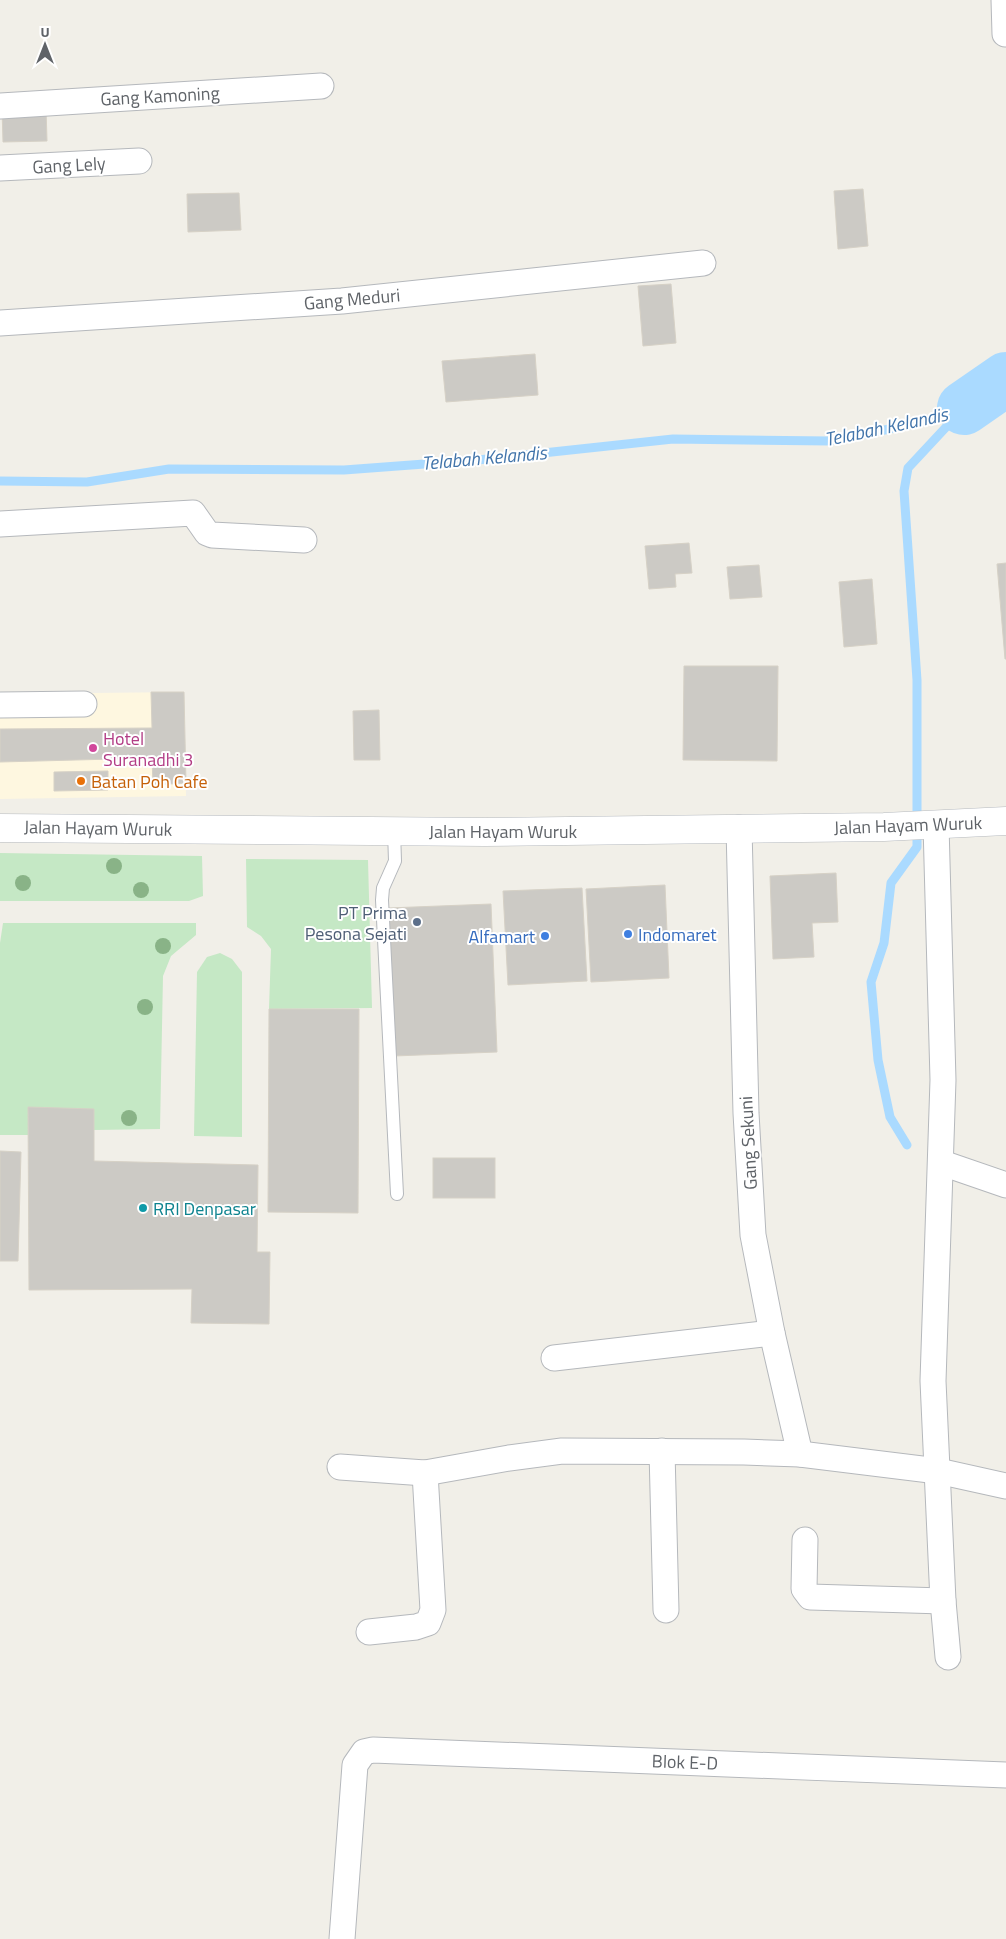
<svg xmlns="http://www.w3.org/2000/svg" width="1006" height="1939" font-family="'Titillium Web',sans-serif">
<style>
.commercial{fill:#fef7e0}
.green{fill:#c5e8c5}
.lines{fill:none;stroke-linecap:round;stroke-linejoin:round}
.stream{stroke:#aadaff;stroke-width:9}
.river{stroke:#aadaff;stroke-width:54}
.building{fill:#cccac5;stroke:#d6d1c6}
.lane-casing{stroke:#b5b8bc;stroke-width:14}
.street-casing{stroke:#b5b8bc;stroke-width:27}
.secondary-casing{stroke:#b6babf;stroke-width:29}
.lane{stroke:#fff;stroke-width:12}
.street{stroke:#fff;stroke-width:25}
.secondary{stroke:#fff;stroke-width:28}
.tree{fill:#89b387}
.hotel-dot{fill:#d1479c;stroke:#fff;stroke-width:2}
.food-dot{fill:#e8710a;stroke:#fff;stroke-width:2}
.service-dot{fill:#5c6f8a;stroke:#fff;stroke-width:2}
.shop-dot{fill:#3f7fe0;stroke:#fff;stroke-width:2}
.culture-dot{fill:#0f9aa8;stroke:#fff;stroke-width:2}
.labels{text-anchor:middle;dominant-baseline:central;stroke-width:4;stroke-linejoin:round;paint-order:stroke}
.street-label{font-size:18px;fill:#5f6368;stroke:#fff}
.hotel-label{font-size:18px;fill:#b23c85;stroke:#fff;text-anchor:start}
.food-label{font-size:18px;fill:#c56008;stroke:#fff;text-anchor:start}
.service-label{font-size:18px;fill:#4e5e75;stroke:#fff;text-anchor:end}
.shop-label{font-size:18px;fill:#366cbe;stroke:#fff;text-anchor:start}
.culture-label{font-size:18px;fill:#0d838f;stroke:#fff;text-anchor:start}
.water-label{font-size:19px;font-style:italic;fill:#4174aa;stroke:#fff}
</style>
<rect width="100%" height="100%" fill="#f1efe8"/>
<path class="commercial" d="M 184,692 L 186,796 L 0,799 L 0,714 L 90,714 L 91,693 Z"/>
<g class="green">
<path d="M 0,853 L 202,856 L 203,896 L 189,901 L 0,901 Z"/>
<path d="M 246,859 L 368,860 L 372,1008 L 269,1009 L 271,949 L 261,936 L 247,927 Z"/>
<path d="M 3,923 L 196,923 L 196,935 L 171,956 L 163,976 L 160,1129 L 94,1130 L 28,1107 L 28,1135 L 0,1135 L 0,943 Z"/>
<path d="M 220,953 L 232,959 L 242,972 L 242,1137 L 194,1136 L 197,972 L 207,957 Z"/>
</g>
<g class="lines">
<g class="stream">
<path d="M 0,481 L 87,482 L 169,469 L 344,470 L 478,460 L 673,439 L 830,441 L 914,424 L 964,408"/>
<path d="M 907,1145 L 890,1117 L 878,1060 L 871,982 L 884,943 L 891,883 L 917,847 L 917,680 L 904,491 L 908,468 L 962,410"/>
</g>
<path class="river" d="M 964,408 L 1006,379"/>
</g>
<g class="building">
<path d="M 46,108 L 47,141 L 3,142 L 2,109 Z"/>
<path d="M 863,189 L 868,246 L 838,249 L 834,191 Z"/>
<path d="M 239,193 L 241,230 L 188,232 L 187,194 Z"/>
<path d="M 671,284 L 676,343 L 643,346 L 638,286 Z"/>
<path d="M 535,354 L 538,395 L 446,402 L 442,361 Z"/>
<path d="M 689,543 L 692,573 L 675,574 L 676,587 L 649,589 L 645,546 Z"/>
<path d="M 1006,563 L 1006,659 L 1005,659 L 997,564 Z"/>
<path d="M 759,565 L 762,597 L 730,599 L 727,567 Z"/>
<path d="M 872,579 L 877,644 L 844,647 L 839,582 Z"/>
<path d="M 684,666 L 778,666 L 777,761 L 683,760 Z"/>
<path d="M 151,692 L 184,692 L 186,783 L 153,785 L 152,758 L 0,762 L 0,729 L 152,728 Z"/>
<path d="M 379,710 L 380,760 L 354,760 L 353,711 Z"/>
<path d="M 108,771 L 108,790 L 54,791 L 54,772 Z"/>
<path d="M 836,873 L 838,922 L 812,923 L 814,957 L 773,959 L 770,876 Z"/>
<path d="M 665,885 L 669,978 L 591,982 L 586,889 Z"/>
<path d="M 582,888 L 587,981 L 508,985 L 503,891 Z"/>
<path d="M 491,904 L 497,1052 L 394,1056 L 388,908 Z"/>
<path d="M 269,1009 L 359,1009 L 358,1213 L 268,1212 Z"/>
<path d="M 28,1107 L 94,1109 L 94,1161 L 258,1165 L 257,1252 L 270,1252 L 269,1324 L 191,1323 L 192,1289 L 29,1290 Z"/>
<path d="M 0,1151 L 21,1152 L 18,1261 L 0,1261 Z"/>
<rect x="433" y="1158" width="62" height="40"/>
</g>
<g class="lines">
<g class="lane-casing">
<path id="lane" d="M 394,831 L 395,861 L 383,888 L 382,900 L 397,1194"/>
</g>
<g class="street-casing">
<g id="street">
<path d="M 1004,0 L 1005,34"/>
<path d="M 0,106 L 321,86"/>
<path d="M 0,168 L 139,161"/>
<path d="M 0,323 L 342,301 L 703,263"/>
<path d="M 0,524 L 193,513 L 207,533 L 212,535 L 304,540"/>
<path d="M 0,705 L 84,704"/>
<path d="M 936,825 L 943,1080 L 933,1381 L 943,1601 L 948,1657"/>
<path d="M 739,828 L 746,1113 L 753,1235 L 772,1333 L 800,1454"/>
<path d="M 948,1165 L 1006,1185"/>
<path d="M 554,1358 L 772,1333"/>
<path d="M 662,1451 L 666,1610"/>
<path d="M 340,1467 L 425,1473 L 509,1458 L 562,1451 L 744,1452 L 800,1454 L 938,1471 L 1006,1486"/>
<path d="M 805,1540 L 804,1589 L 810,1597 L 943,1601"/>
<path d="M 369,1632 L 416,1627 L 428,1623 L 433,1610 L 425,1473"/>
<path d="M 342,1939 L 355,1765 L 364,1752 L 373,1750 L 1006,1775"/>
</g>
</g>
<g class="secondary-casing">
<path id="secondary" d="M 0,828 L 485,832 L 884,827 L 1006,821"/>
</g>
<use href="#lane" class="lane"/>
<use href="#street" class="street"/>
<use href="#secondary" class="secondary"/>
</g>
<g class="tree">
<circle cx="114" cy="866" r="8"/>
<circle cx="23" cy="883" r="8"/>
<circle cx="141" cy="890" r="8"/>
<circle cx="163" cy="946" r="8"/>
<circle cx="145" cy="1007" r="8"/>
<circle cx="129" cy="1118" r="8"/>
</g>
<circle class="hotel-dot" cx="93" cy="748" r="5"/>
<circle class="food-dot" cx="81" cy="781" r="5"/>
<circle class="service-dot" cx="417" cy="922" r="5"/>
<g class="shop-dot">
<circle cx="628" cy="934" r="5"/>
<circle cx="545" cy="936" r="5"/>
</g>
<circle class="culture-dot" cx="143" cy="1208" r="5"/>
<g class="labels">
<g class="street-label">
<text transform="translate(160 96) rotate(-3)">Gang Kamoning</text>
<text transform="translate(69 165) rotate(-3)">Gang Lely</text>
<text transform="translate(352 299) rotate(-5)">Gang Meduri</text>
<text transform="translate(908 825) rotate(-2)">Jalan Hayam Wuruk</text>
<text transform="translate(98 828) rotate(1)">Jalan Hayam Wuruk</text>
<text x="503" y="831">Jalan Hayam Wuruk</text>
<text transform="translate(748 1143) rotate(-93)">Gang Sekuni</text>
<text transform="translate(685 1762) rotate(2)">Blok E-D</text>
</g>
<g class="hotel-label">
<text x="103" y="738">Hotel<tspan x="103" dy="21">Suranadhi 3</tspan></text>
</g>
<g class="food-label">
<text x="91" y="781">Batan Poh Cafe</text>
</g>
<g class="service-label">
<text x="407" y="912">PT Prima<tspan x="407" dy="21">Pesona Sejati</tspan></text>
</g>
<g class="shop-label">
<text x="638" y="934">Indomaret</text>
<text x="535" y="936" text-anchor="end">Alfamart</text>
</g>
<g class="culture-label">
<text x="153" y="1208">RRI Denpasar</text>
</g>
<g class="water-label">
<text transform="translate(886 426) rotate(-12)">Telabah Kelandis</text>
<text transform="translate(484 457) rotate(-5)">Telabah Kelandis</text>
</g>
</g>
<g transform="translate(45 45)" stroke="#ffffff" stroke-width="4" paint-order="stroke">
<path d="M0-4L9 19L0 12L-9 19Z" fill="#5f6368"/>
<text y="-8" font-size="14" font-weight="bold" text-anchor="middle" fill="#5f6368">U</text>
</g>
</svg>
